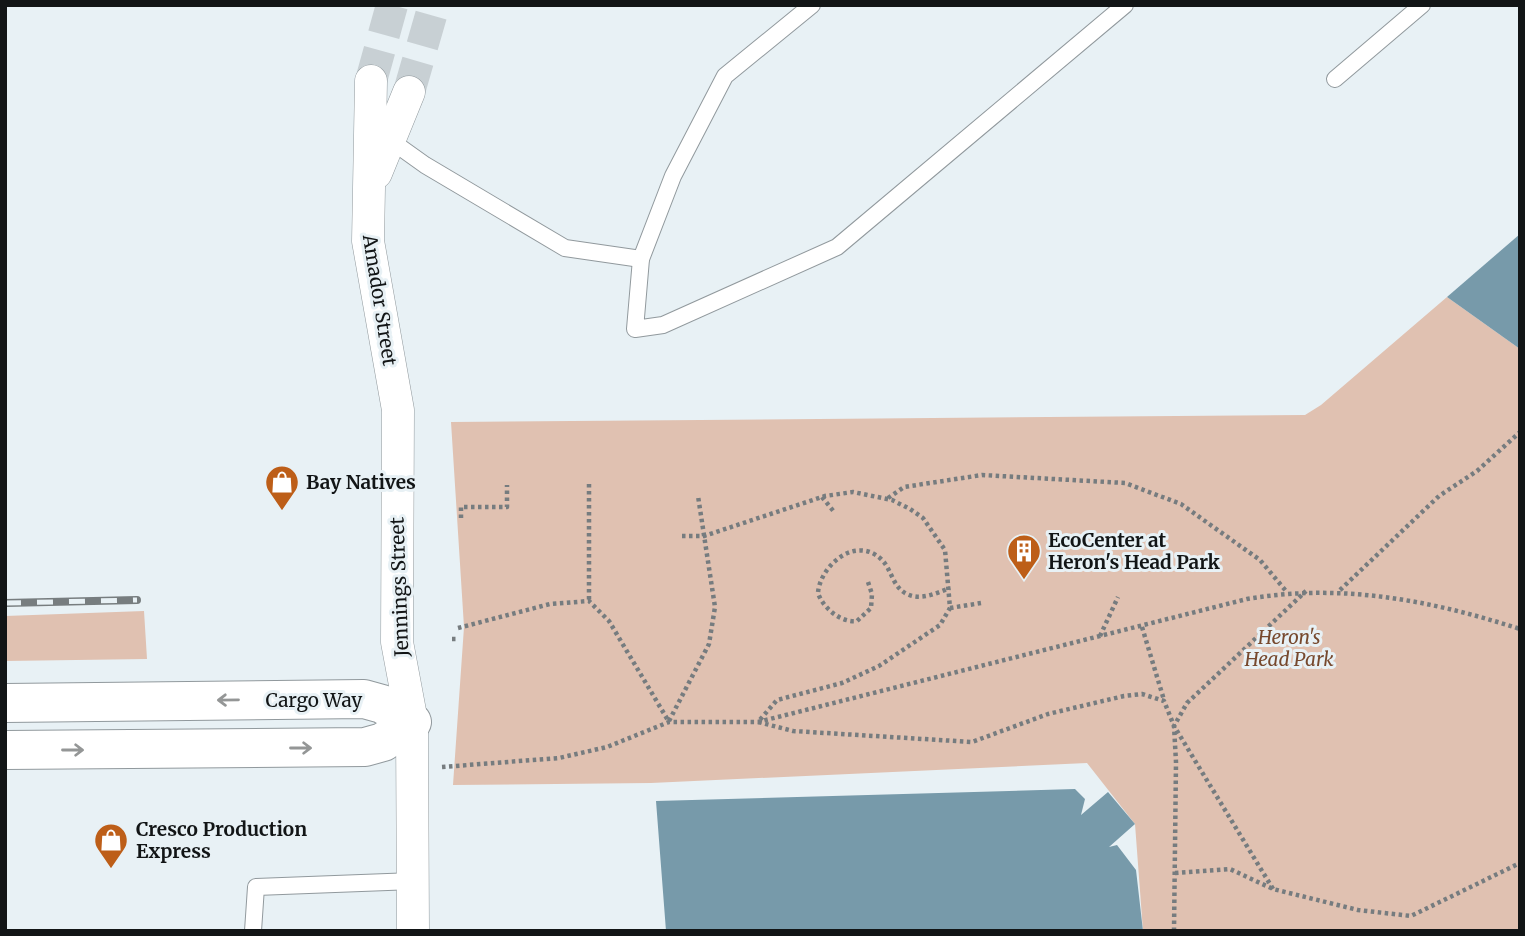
<svg xmlns="http://www.w3.org/2000/svg" width="1525" height="936" font-family="Merriweather,serif">
<style>
.green{fill:#e0c1b1}
.water{fill:#779aaa}
.lines{fill:none;stroke-linecap:round;stroke-linejoin:round}
.street-tunnel{stroke:#c8d0d4;stroke-width:32;stroke-dasharray:32 16;stroke-linecap:butt}
.lane-casing{stroke:#91999d;stroke-width:18}
.street-casing{stroke:#91999d;stroke-width:33}
.secondary-casing{stroke:#91999d;stroke-width:40}
.path{stroke:#767c7f;stroke-width:4.5;stroke-dasharray:3.5 3.5;stroke-linecap:butt}
.lane{stroke:#fff;stroke-width:16}
.street{stroke:#fff;stroke-width:32}
.secondary{stroke:#fff;stroke-width:38}
.rail-casing{stroke:#777d7f;stroke-width:8}
.rail{stroke:#e8f1f5;stroke-width:5;stroke-dasharray:16;stroke-linecap:butt}
.oneway{stroke:#949696}
.labels{text-anchor:middle;dominant-baseline:central;stroke-width:6;stroke-linejoin:round;paint-order:stroke}
.street-label{font-size:19px;fill:#121516;stroke:#e8f1f5}
.poi-label{font-size:19px;font-weight:bold;fill:#121516;stroke:#e8f1f5;text-anchor:start}
.park-label{font-size:19px;font-style:italic;fill:#77492e;stroke:#e8f1f5}
</style>
<rect width="100%" height="100%" fill="#e8f1f5"/>
<g class="green">
<path d="M 1447,297 L 1520,349 L 1520,931 L 1143,931 L 1135,824 L 1087,763 L 651,783 L 453,785 L 464,627 L 451,422 L 1305,415 L 1321,405 Z"/>
<path d="M 144,611 L 147,659 L 5,661 L 5,616 Z"/>
</g>
<g class="water">
<path d="M 1520,234 L 1520,349 L 1447,297 Z"/>
<path d="M 1075,789 L 1085,799 L 1081,815 L 1108,792 L 1135,824 L 1109,847 L 1117,845 L 1136,870 L 1143,931 L 666,931 L 656,801 Z"/>
</g>
<g class="lines">
<g class="street-tunnel">
<path d="M 371,81 L 392,5"/>
<path d="M 409,92 L 434,5"/>
</g>
<g class="lane-casing">
<g id="lane">
<path d="M 812,5 L 725,76 L 673,176 L 641,259 L 635,329 L 663,325 L 837,247 L 1125,5"/>
<path d="M 1335,79 L 1422,5"/>
<path d="M 390,140 L 425,165 L 565,248 L 641,259"/>
<path d="M 253,931 L 256,887 L 414,881"/>
</g>
</g>
<g class="street-casing">
<g id="street">
<path d="M 371,81 L 368,241 L 398,410 L 397,642 L 412,722 L 413,931"/>
<path d="M 376,173 L 409,92"/>
</g>
</g>
<g class="secondary-casing">
<path id="secondary" d="M 5,703 L 364,699 L 382,704 L 412,722 L 383,742 L 365,747 L 5,750"/>
</g>
<g class="path">
<path d="M 589,484 L 589,601"/>
<path d="M 822,497 L 835,513"/>
<path d="M 888,498 L 904,487 L 982,475 L 1125,483 L 1181,504 L 1260,560 L 1286,591"/>
<path d="M 461,518 L 461,507 L 507,507 L 507,485"/>
<path d="M 682,536 L 704,536 L 825,496 L 853,492 L 892,500 L 910,509 L 923,518 L 945,550 L 950,608 L 940,625 L 879,666 L 842,683 L 777,700 L 758,722 L 793,731 L 972,742 L 1048,714 L 1124,696 L 1142,694 L 1164,701 L 1174,726 L 1176,762 L 1174,931"/>
<path d="M 868,582 L 872,594 L 871,608 L 857,621 C 841,623 823,608 818,593 C 820,566 855,535 881,559 C 892,569 892,587 907,594 C 921,601 936,593 950,588"/>
<path d="M 1340,590 L 1439,496 L 1477,471 L 1520,432"/>
<path d="M 950,608 L 981,603"/>
<path d="M 1142,627 L 1164,700"/>
<path d="M 458,628 L 550,604 L 589,601 L 609,621 L 669,722"/>
<path d="M 1100,636 L 1118,597"/>
<path d="M 452,639 L 458,639"/>
<path d="M 669,721 L 709,644 L 715,607 L 698,496"/>
<path d="M 442,767 L 559,758 L 607,747 L 669,722 L 758,722 L 1247,599 C 1341,583 1430,600 1520,629"/>
<path d="M 1175,873 L 1230,869 L 1273,889 L 1358,910 L 1411,916 L 1520,863"/>
<path d="M 1273,889 L 1174,726 L 1187,703 L 1306,591"/>
</g>
<use href="#lane" class="lane"/>
<use href="#street" class="street"/>
<use href="#secondary" class="secondary"/>
<g class="rail-casing">
<path id="rail" d="M 5,603 L 137,600"/>
</g>
<use href="#rail" class="rail"/>
</g>
<defs><path id="oneway-shaft" d="M-6 0H5M1.5-3L5.5 0L1.5 3" fill="none" stroke-width="1.6" stroke-linecap="round" stroke-linejoin="round" transform="scale(1.75)"/></defs>
<g class="oneway">
<use href="#oneway-shaft" transform="translate(228 700) rotate(179)"/>
<use href="#oneway-shaft" transform="translate(301 748)"/>
<use href="#oneway-shaft" transform="translate(73 750)"/>
</g>
<defs>
<g id="shop-pin" transform="scale(1.75)"><path d="M0 17L-7.5 6A9.5 9.5 0 1 1 7.5 6Z" fill="#bd5e18" stroke="#e8f1f5"/><path d="M-5-2.5h2.3a2.7 3.5 0 0 1 5.4 0H5L5.5 6h-11ZM-1.5-2.5h3a1.5 2.3 0 0 0-3 0Z" fill="#fff"/></g>
<g id="building-pin" transform="scale(1.75)"><path d="M0 17L-7.5 6A9.5 9.5 0 1 1 7.5 6Z" fill="#bd5e18" stroke="#e8f1f5"/><path d="M-4-6H4V6H1V3H-1V6H-4ZM-2.5-4.3h1.7v1.8h-1.7ZM.8-4.3h1.7v1.8H.8ZM-2.5-1h1.7V.8h-1.7ZM.8-1h1.7V.8H.8Z" fill="#fff"/></g>
</defs>
<g fill-rule="evenodd">
<use href="#shop-pin" x="282" y="482"/>
<use href="#building-pin" x="1024" y="551"/>
<use href="#shop-pin" x="111" y="840"/>
</g>
<g class="labels">
<g class="street-label">
<text transform="translate(380 300) rotate(81)">Amador Street</text>
<text transform="translate(399 587) rotate(-92)">Jennings Street</text>
<text x="314" y="700">Cargo Way</text>
</g>
<g class="poi-label">
<text x="306" y="482">Bay Natives</text>
<text x="1048" y="540">EcoCenter at<tspan x="1048" dy="22">Heron's Head Park</tspan></text>
<text x="136" y="829">Cresco Production<tspan x="136" dy="22">Express</tspan></text>
</g>
<g class="park-label">
<text x="1289" y="637">Heron's<tspan x="1289" dy="22">Head Park</tspan></text>
</g>
</g>
<rect width="1525" height="936" fill="none" stroke="#121516" stroke-width="14"/>
</svg>
